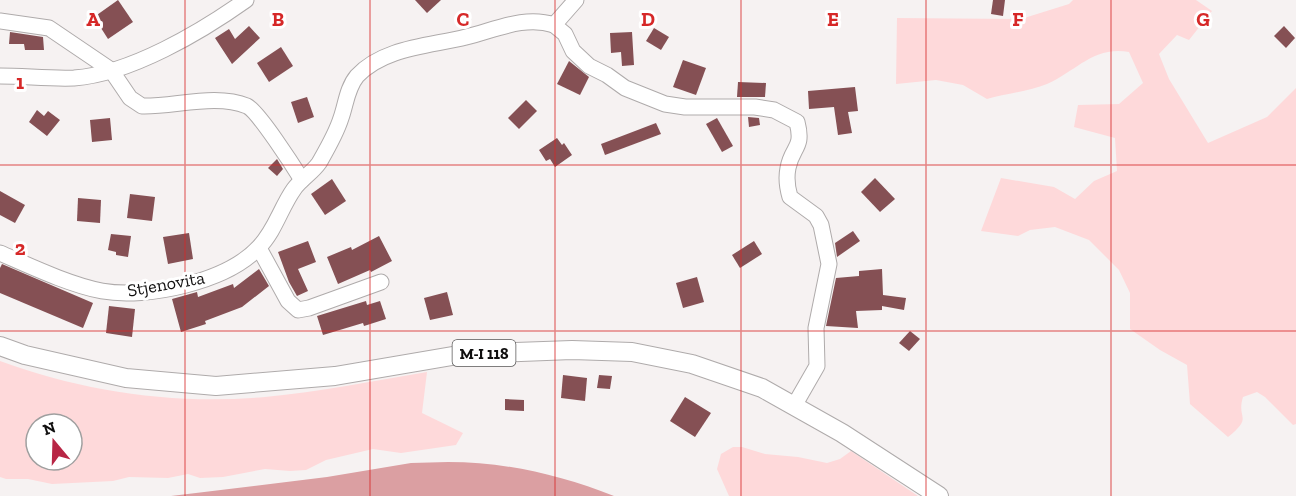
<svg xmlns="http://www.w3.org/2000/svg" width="1296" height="496" font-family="'Zilla Slab',serif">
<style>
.green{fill:#fed9da;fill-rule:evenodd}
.water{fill:#db9fa2}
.building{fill:#855054}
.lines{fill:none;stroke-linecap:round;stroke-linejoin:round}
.minor-casing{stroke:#afabab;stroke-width:17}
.major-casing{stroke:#afabab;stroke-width:20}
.minor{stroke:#fff;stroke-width:15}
.major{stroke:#fff;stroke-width:18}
.grid{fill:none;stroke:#d62828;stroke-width:1.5;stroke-opacity:0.55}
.labels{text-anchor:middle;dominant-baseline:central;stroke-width:6;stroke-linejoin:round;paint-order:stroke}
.shield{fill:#fff;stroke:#585757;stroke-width:1.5}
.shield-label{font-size:16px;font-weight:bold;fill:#100f0f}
.street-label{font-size:18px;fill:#100f0f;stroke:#fff}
.grid-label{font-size:20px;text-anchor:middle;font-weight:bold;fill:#d62828;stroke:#fff;stroke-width:6;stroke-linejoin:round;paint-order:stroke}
</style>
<rect width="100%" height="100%" fill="#f6f2f2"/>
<g class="green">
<path d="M 1073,0 L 1196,0 L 1212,11 L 1189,40 L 1177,35 L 1159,54 L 1169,79 L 1208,143 L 1267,117 L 1296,88 L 1296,424 L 1293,425 L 1265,397 L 1257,392 L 1243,397 C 1236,420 1254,416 1228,437 L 1190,404 L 1187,365 L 1160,350 L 1130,329 L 1130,293 L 1119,270 L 1089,240 L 1055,227 L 1030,230 L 1018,236 L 981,231 L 1001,178 L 1054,187 L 1075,199 L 1094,181 L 1117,171 L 1115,138 L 1074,127 L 1078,105 L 1119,104 L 1143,83 L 1129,52 C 1093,46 1077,71 1047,84 C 1030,91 1005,94 987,99 L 963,85 L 936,80 L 896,84 L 897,18 L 1021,19 L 1069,4 Z"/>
<path d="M 0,361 C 84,392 175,405 265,397 C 319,392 373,381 427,372 L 422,413 L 463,433 L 456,445 L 401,453 L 373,449 L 326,460 L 306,470 L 290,471 L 265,469 L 223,477 L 200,478 L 188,474 L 168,478 L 129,477 L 113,481 L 52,484 L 28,479 L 6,479 L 0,477 ZM 36,424 L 72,424 L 72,460 L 36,460 Z"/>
<path d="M 733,447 L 742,447 L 765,454 L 798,457 L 827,463 L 840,459 L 851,451 L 918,496 L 729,496 L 717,469 L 721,454 Z"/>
</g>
<path class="water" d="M 448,462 C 506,462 560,475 614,496 L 171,496 L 327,477 L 411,463 Z"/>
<g class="building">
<path d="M 118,0 L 133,22 L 108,39 L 94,17 Z"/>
<path d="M 415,0 L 441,0 L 427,13 Z"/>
<path d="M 993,0 L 1005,0 L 1003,16 L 991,14 Z"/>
<path d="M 249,26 L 260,38 L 232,64 L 215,38 L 229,29 L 235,39 Z"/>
<path d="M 1284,26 L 1295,38 L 1286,48 L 1274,36 Z"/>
<path d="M 654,28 L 669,37 L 661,50 L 646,41 Z"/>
<path d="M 10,32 L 43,37 L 44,50 L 25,50 L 24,44 L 9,44 Z"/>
<path d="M 632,32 L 634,65 L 622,66 L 621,52 L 611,53 L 610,33 Z"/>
<path d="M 281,47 L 293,66 L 269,82 L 257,63 Z"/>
<path d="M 683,60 L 706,68 L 696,95 L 673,87 Z"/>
<path d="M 569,61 L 589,77 L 580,95 L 557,84 Z"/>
<path d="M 738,82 L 766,83 L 765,97 L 737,97 Z"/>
<path d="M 855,87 L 858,111 L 848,112 L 852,133 L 838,135 L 834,107 L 809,109 L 808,91 Z"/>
<path d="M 307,97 L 314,117 L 298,123 L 291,102 Z"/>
<path d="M 526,100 L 537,111 L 519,129 L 508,118 Z"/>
<path d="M 37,110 L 44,116 L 48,111 L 60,120 L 47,136 L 29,122 Z"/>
<path d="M 748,117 L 759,118 L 760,125 L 749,127 Z"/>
<path d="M 110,118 L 112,140 L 92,142 L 90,120 Z"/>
<path d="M 717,118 L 733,146 L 722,152 L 706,124 Z"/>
<path d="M 656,123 L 661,134 L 605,155 L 601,144 Z"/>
<path d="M 557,138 L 562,145 L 564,143 L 572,155 L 555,167 L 550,159 L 546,161 L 539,150 Z"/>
<path d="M 277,159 L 283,169 L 277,176 L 268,168 Z"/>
<path d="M 875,178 L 895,199 L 880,212 L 861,192 Z"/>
<path d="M 332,179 L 346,201 L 325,215 L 311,194 Z"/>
<path d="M 0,191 L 25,205 L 15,223 L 0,215 Z"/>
<path d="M 130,194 L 155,197 L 152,221 L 127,218 Z"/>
<path d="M 78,198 L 101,200 L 100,223 L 77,221 Z"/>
<path d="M 853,231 L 860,241 L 837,257 L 835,243 Z"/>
<path d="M 189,233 L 193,259 L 168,264 L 163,237 Z"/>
<path d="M 111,234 L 131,236 L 128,257 L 116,255 L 116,252 L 108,250 Z"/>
<path d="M 379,236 L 392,261 L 371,272 L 370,270 L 338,284 L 327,257 L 351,247 L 352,250 Z"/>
<path d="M 308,241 L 316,262 L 298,269 L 308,291 L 297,296 L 289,282 L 278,252 Z"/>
<path d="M 754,241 L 762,254 L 740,268 L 732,255 Z"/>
<path d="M 2,264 L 93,303 L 83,328 L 0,293 L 0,268 Z"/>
<path d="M 259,269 L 269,286 L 242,307 L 205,321 L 206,324 L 181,332 L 172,299 L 197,292 L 198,297 L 233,284 L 234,288 Z"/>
<path d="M 882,269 L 883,295 L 906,298 L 904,310 L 882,306 L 882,310 L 856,311 L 858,328 L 826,326 L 836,278 L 859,276 L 859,271 Z"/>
<path d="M 697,277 L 704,302 L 683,308 L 676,283 Z"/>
<path d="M 447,292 L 453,315 L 430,320 L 424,298 Z"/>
<path d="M 366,301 L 367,305 L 380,301 L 386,319 L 364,326 L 363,323 L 323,335 L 317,316 Z"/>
<path d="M 109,306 L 135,309 L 132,337 L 106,333 Z"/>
<path d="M 910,331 L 920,339 L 909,351 L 899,343 Z"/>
<path d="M 563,375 L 587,378 L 585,401 L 561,398 Z"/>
<path d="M 599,375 L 612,376 L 610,389 L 597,388 Z"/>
<path d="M 685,397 L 711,413 L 695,437 L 670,421 Z"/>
<path d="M 505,399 L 524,400 L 524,411 L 505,410 Z"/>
</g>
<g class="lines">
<g class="minor-casing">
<g id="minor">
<path d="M 576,0 L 554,25 L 565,34 L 573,51 L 589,66 L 607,75 L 625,88 L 665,104 L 685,107 L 755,107 L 774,110 L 797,122 C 804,149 792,146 788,168 C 786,178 787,187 790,197 L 816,216 L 821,225 L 829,264 L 816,328 L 817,366 L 794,406"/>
<path d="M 0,21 L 49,28 L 111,70 L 130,98 L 142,106 C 174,107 216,93 247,106 C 258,111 294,167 302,180"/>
<path d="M 0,76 C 24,76 50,79 74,78 C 130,74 201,32 246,0"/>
<path d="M 259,248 L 288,301 L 298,310 L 309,308 L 381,282"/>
<path d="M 0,253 C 30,266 70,285 102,291 C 147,299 227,282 259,247 C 275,231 281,207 294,189 C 301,179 312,173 319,163 C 327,149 336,134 341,118 C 346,104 347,88 357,76 C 384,47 431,46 466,37 C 495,30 525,15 554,25"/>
</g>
</g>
<g class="major-casing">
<path id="major" d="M 0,346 L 25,355 L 126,378 L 216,386 L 335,376 L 464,354 L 572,350 L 632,352 L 692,364 L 762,388 L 842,433 L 939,496"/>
</g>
<use href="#minor" class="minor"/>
<use href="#major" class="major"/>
</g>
<path class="grid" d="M 185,0 L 185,496M 370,0 L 370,496M 555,0 L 555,496M 741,0 L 741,496M 926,0 L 926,496M 1111,0 L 1111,496M 0,165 L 1296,165M 0,331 L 1296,331"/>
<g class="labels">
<rect class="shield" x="452.5" y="340" width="63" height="26" rx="4.5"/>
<g class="shield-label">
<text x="484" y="353">M-I 118</text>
</g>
<g class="street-label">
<text transform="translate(166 284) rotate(-10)">Stjenovita</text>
</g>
</g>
<g class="grid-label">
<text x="93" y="26">A</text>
<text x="278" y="26">B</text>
<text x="463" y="26">C</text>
<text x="648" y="26">D</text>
<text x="833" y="26">E</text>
<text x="1018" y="26">F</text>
<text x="1203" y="26">G</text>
<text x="20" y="89">1</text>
<text x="20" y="255">2</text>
</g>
<g transform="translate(54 442) rotate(341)"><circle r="28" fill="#ffffff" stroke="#9f9f9f" stroke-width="1.5"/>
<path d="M0-4.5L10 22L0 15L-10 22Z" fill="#b82645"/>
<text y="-9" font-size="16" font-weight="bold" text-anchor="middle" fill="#100f0f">N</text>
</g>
</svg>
